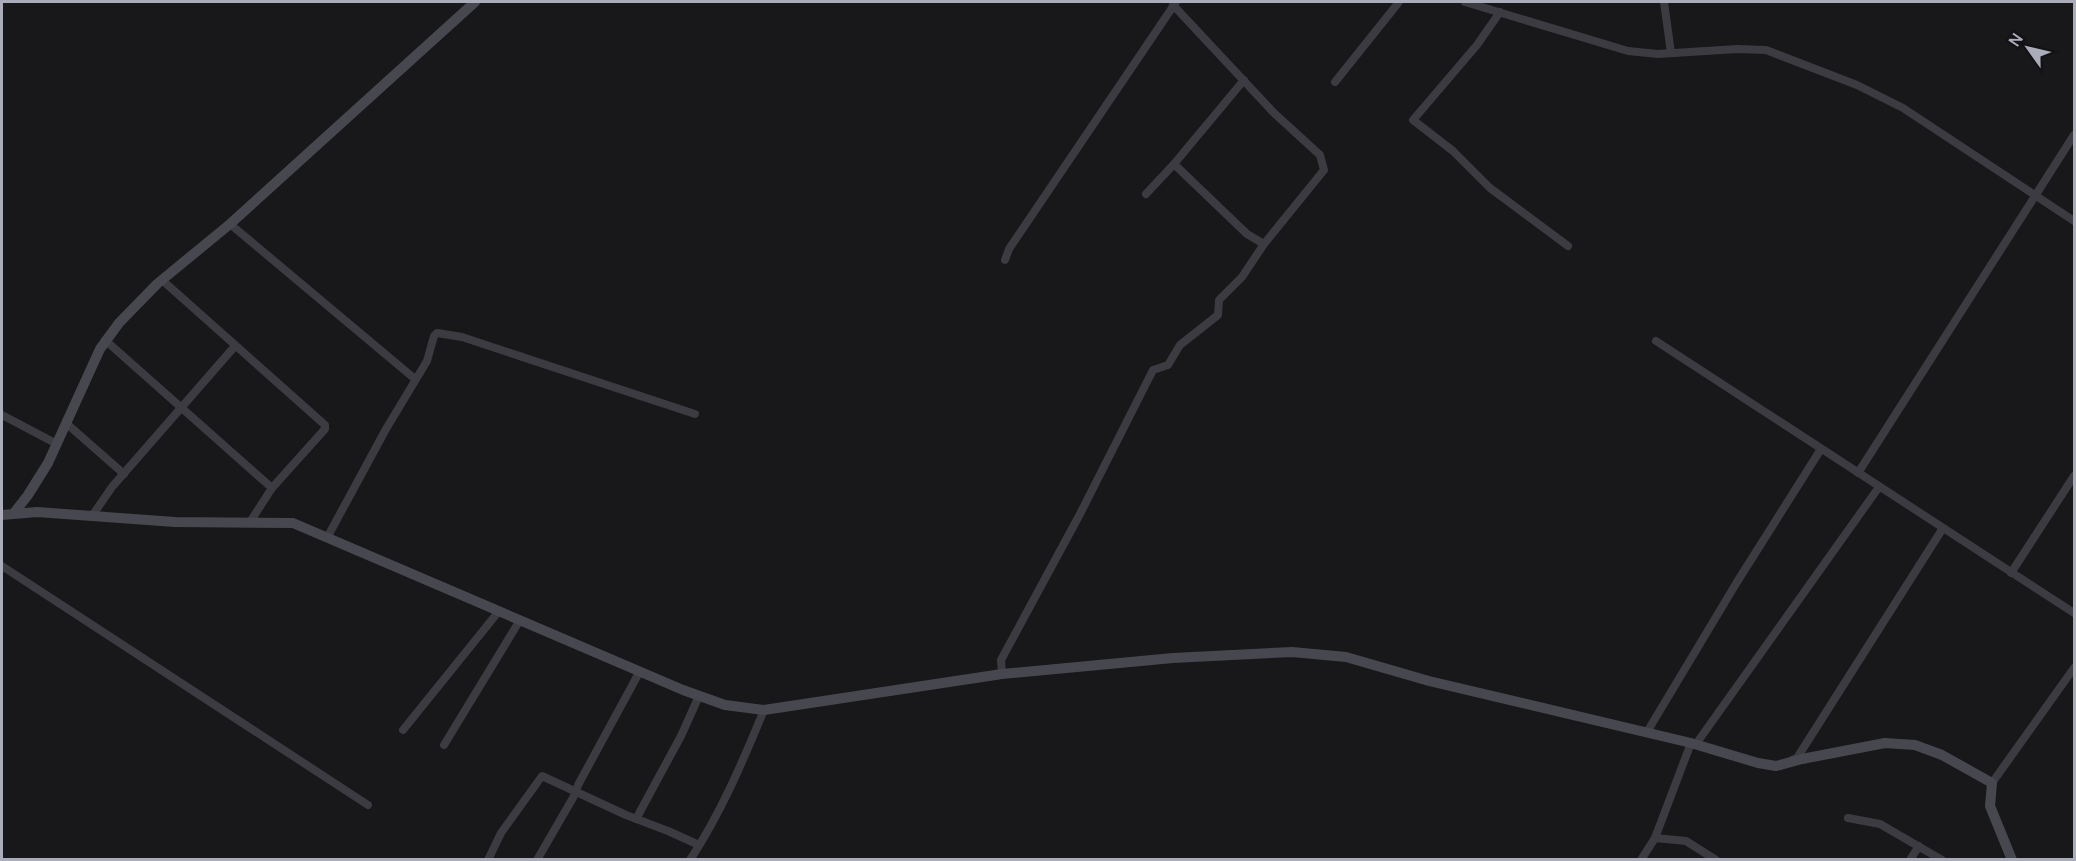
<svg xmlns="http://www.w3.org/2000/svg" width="2076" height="861" font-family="Manrope,sans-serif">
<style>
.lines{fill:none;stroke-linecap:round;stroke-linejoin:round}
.street{stroke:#3b3b41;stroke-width:8}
.secondary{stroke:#47474f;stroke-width:10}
</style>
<rect width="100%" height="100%" fill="#18181a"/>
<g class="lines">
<g class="street">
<path d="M 1465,2 L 1628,51 L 1658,54 L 1737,49 L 1766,50 L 1857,85 L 1903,108 L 2074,221"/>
<path d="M 1664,2 L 1671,53"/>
<path d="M 1500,12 L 1477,45 L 1413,120 L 1453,151 L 1490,188 L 1568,246"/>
<path d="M 1335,82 L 1399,2"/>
<path d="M 1174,164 L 1247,234 L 1264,244"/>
<path d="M 1146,194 L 1174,164 L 1244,80"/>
<path d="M 230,224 L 415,379"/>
<path d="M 1005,260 L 1009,249 L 1176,2"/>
<path d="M 162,280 L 325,425 L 325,429 L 272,488 L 250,522"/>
<path d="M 105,340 L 272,488"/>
<path d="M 1656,341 L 2074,613"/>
<path d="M 2,415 L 57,444"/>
<path d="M 67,424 L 124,474"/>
<path d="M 1858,473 L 2074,135"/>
<path d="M 92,516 L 112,487 L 235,346"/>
<path d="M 328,536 L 386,429 L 427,361 L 434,336 L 437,333 L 462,337 L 695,414"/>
<path d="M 2,566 L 368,805"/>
<path d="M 2011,573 L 2074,476"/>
<path d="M 1002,674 L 1001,660 L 1080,514 L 1153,370 L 1168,365 L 1180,345 L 1218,315 L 1219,300 L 1242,277 L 1264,244 L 1324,170 L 1320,155 L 1274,113 L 1173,5"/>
<path d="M 403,730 L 499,611"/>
<path d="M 1647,732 L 1737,582 L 1821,449"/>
<path d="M 1696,744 L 1879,487"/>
<path d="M 444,745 L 520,620"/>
<path d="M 1792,760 L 1797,758 L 1943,528"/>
<path d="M 1992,783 L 2074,668"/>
<path d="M 1848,818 L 1880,824 L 1942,860"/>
<path d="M 636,819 L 681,736 L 699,696"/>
<path d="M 1655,838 L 1686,841 L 1716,860"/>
<path d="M 488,860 L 501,833 L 542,776 L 626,815 L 668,831 L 699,845"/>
<path d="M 537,860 L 574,796 L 578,785 L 640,671"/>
<path d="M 690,860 C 721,813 743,761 764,710"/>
<path d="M 1641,860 L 1655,838 L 1691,743"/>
<path d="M 1910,860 L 1919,846"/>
</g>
<g class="secondary">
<path d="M 14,513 L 28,495 L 48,463 L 100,349 L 119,323 L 157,284 L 230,224 L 475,2"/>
<path d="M 2,515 L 37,512 L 175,522 L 293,523 L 683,690 L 725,705 L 764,710 L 1002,674 L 1173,658 L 1292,652 L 1346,657 L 1429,681 L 1691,743 L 1758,763 L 1776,766 L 1802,759 L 1885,743 L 1915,745 L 1942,755 L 1992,783 L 1990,806 L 2012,860"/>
</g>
</g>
<rect width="2076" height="861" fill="none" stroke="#aaacba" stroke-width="6"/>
<g transform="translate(2028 48) rotate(304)" stroke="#131315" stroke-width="4.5" paint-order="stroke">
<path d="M0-4.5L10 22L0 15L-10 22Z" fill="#aaacba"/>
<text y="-9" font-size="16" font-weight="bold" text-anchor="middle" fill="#aaacba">N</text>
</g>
</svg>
